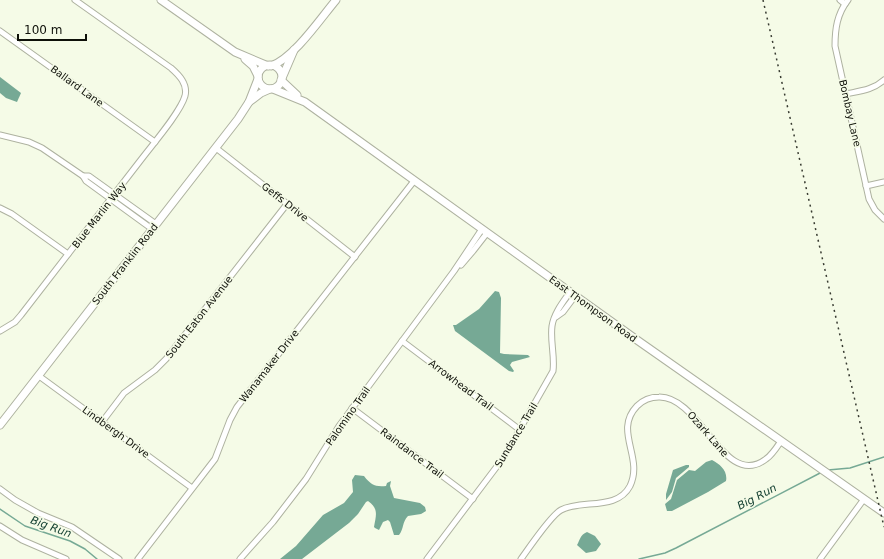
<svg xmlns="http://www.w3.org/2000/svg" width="884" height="559" font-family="'DejaVu Sans',sans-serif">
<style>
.water{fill:#76a995}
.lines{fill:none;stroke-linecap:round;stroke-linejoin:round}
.stream{stroke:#76a995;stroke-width:1.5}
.street-casing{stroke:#aeb2a0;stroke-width:7}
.secondary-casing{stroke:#aeb2a0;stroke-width:9}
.street{stroke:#fff;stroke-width:5}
.secondary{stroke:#fff;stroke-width:7}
.rail{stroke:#383b31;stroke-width:1.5;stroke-dasharray:2 4;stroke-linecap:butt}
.labels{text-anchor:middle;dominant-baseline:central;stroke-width:3.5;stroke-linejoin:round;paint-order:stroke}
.street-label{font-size:10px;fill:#0e1009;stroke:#f5fbe7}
.water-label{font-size:11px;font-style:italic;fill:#0f3c2e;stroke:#f5fbe7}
</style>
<rect width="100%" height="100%" fill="#f5fbe7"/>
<g class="water">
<path d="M 0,77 L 21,93 L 17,102 L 6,98 L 0,93 Z"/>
<path d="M 495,291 L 499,292 L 501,298 L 500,353 L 504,354 L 528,355 L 530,357 L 512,362 L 510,365 L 514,371 L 513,372 L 509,371 L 455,331 L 453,325 L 456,325 L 479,309 Z"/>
<path d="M 712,460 C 720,464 728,471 726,481 L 708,492 L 672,511 L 667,511 L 665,504 L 671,499 L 677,480 L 689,470 L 695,471 L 706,462 Z"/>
<path d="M 686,465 L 689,465 L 689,467 L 676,478 L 672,492 L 666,500 L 666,494 L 673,470 Z"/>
<path d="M 355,475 L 364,476 C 371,485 375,487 386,486 L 387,483 L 391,481 L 390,486 L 394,498 L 420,503 L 425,507 L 426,511 L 421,514 L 408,516 C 402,522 404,529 399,535 L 394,535 L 390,522 L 388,520 L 383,522 L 379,530 L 375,528 L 374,527 C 376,515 379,509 368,501 L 366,502 L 358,514 L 349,523 L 302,559 L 280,559 L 296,546 L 323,515 L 344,503 L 353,492 L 352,480 Z"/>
<path d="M 587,532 L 595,536 L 601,544 L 596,551 L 586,553 L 577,545 C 580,540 580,535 587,532 Z"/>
</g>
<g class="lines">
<g class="stream">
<path d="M 828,470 L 850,468 L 884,457"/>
<path d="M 0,509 L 25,526 L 70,541 L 85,549 L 97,559"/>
<path d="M 639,559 L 665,553 L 676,548 L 822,472"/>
</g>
<g class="street-casing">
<g id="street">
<path d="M 840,0 L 845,4"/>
<path d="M 848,0 C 837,14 835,29 835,46 L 869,199 L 875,210 L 884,219"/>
<path d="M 0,31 L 155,142"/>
<path d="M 846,94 C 860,91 873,90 884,80"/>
<path d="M 0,135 L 29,142 L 42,148 L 83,176"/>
<path d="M 216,148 L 355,257"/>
<path d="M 866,186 L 884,182"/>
<path d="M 0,208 L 12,214 L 68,254"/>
<path d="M 152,229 L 86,181 L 83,176 L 89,176 L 156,224"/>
<path d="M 461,265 L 473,251 L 487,233"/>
<path d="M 556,317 L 563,312 L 575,296"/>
<path d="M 0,331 L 15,322 L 21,315 C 61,263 101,212 140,161 C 152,145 180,113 185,96 C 188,84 179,75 171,68 L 75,0"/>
<path d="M 402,341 L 520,430"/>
<path d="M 39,376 L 192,488"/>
<path d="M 352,408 L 473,499"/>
<path d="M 102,422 L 124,393 L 155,370 L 166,359 L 287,204"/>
<path d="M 0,489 L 15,500 L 38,513 L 72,527 L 119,559"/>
<path d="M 0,526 L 22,540 L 66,559"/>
<path d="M 138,559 L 215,459 L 230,420 L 237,407 L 414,181"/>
<path d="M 240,559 L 273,522 L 306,479 L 339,426 L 454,271 L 482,229"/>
<path d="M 427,559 L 504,457 L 553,371 C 555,356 550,341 552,326 C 554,313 563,302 570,292"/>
<path d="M 521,559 C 529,548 551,515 561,510 C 582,499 617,511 630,486 C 644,457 613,431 637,406 C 643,400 651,397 659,397 C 701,396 724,491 766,459 C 772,455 777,447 781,441"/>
<path d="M 820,559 L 864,499"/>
</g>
</g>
<g class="secondary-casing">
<g id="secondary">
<path d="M 161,0 L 235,52 L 268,66"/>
<path d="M 245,59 L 253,66 L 258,76"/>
<circle cx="270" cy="77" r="12"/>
<path d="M 271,66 C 294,58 320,19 336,0"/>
<path d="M 282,78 L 294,50"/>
<path d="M 281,80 L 297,95"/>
<path d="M 273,89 L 305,102 L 637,340 L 884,513"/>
<path d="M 249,102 L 261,93 L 270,89"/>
<path d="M 0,425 L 238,119 L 249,102 L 258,79"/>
</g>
</g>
<use href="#street" class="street"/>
<use href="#secondary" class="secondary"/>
<path class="rail" d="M 763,0 L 884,527"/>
</g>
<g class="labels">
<g class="street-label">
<text transform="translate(77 86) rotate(36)">Ballard Lane</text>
<text transform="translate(850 113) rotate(77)">Bombay Lane</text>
<text transform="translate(285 202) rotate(38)">Geffs Drive</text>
<text transform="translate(99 215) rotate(-52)">Blue Marlin Way</text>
<text transform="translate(125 264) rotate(-52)">South Franklin Road</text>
<text transform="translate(593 309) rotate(36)">East Thompson Road</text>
<text transform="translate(199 317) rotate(-52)">South Eaton Avenue</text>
<text transform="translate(269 366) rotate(-52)">Wanamaker Drive</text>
<text transform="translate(461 385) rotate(37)">Arrowhead Trail</text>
<text transform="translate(348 416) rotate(-55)">Palomino Trail</text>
<text transform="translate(116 432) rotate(36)">Lindbergh Drive</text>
<text transform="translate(708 434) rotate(49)">Ozark Lane</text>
<text transform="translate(516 435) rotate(-59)">Sundance Trail</text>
<text transform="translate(412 453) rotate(37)">Raindance Trail</text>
</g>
<g class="water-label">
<text transform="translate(757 497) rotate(-28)">Big Run</text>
<text transform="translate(51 527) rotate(20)">Big Run</text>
</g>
</g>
<path d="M18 34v6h68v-6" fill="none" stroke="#0e1009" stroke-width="2"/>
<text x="24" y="34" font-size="12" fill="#0e1009" stroke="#f5fbe7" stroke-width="3" paint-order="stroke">100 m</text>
</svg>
